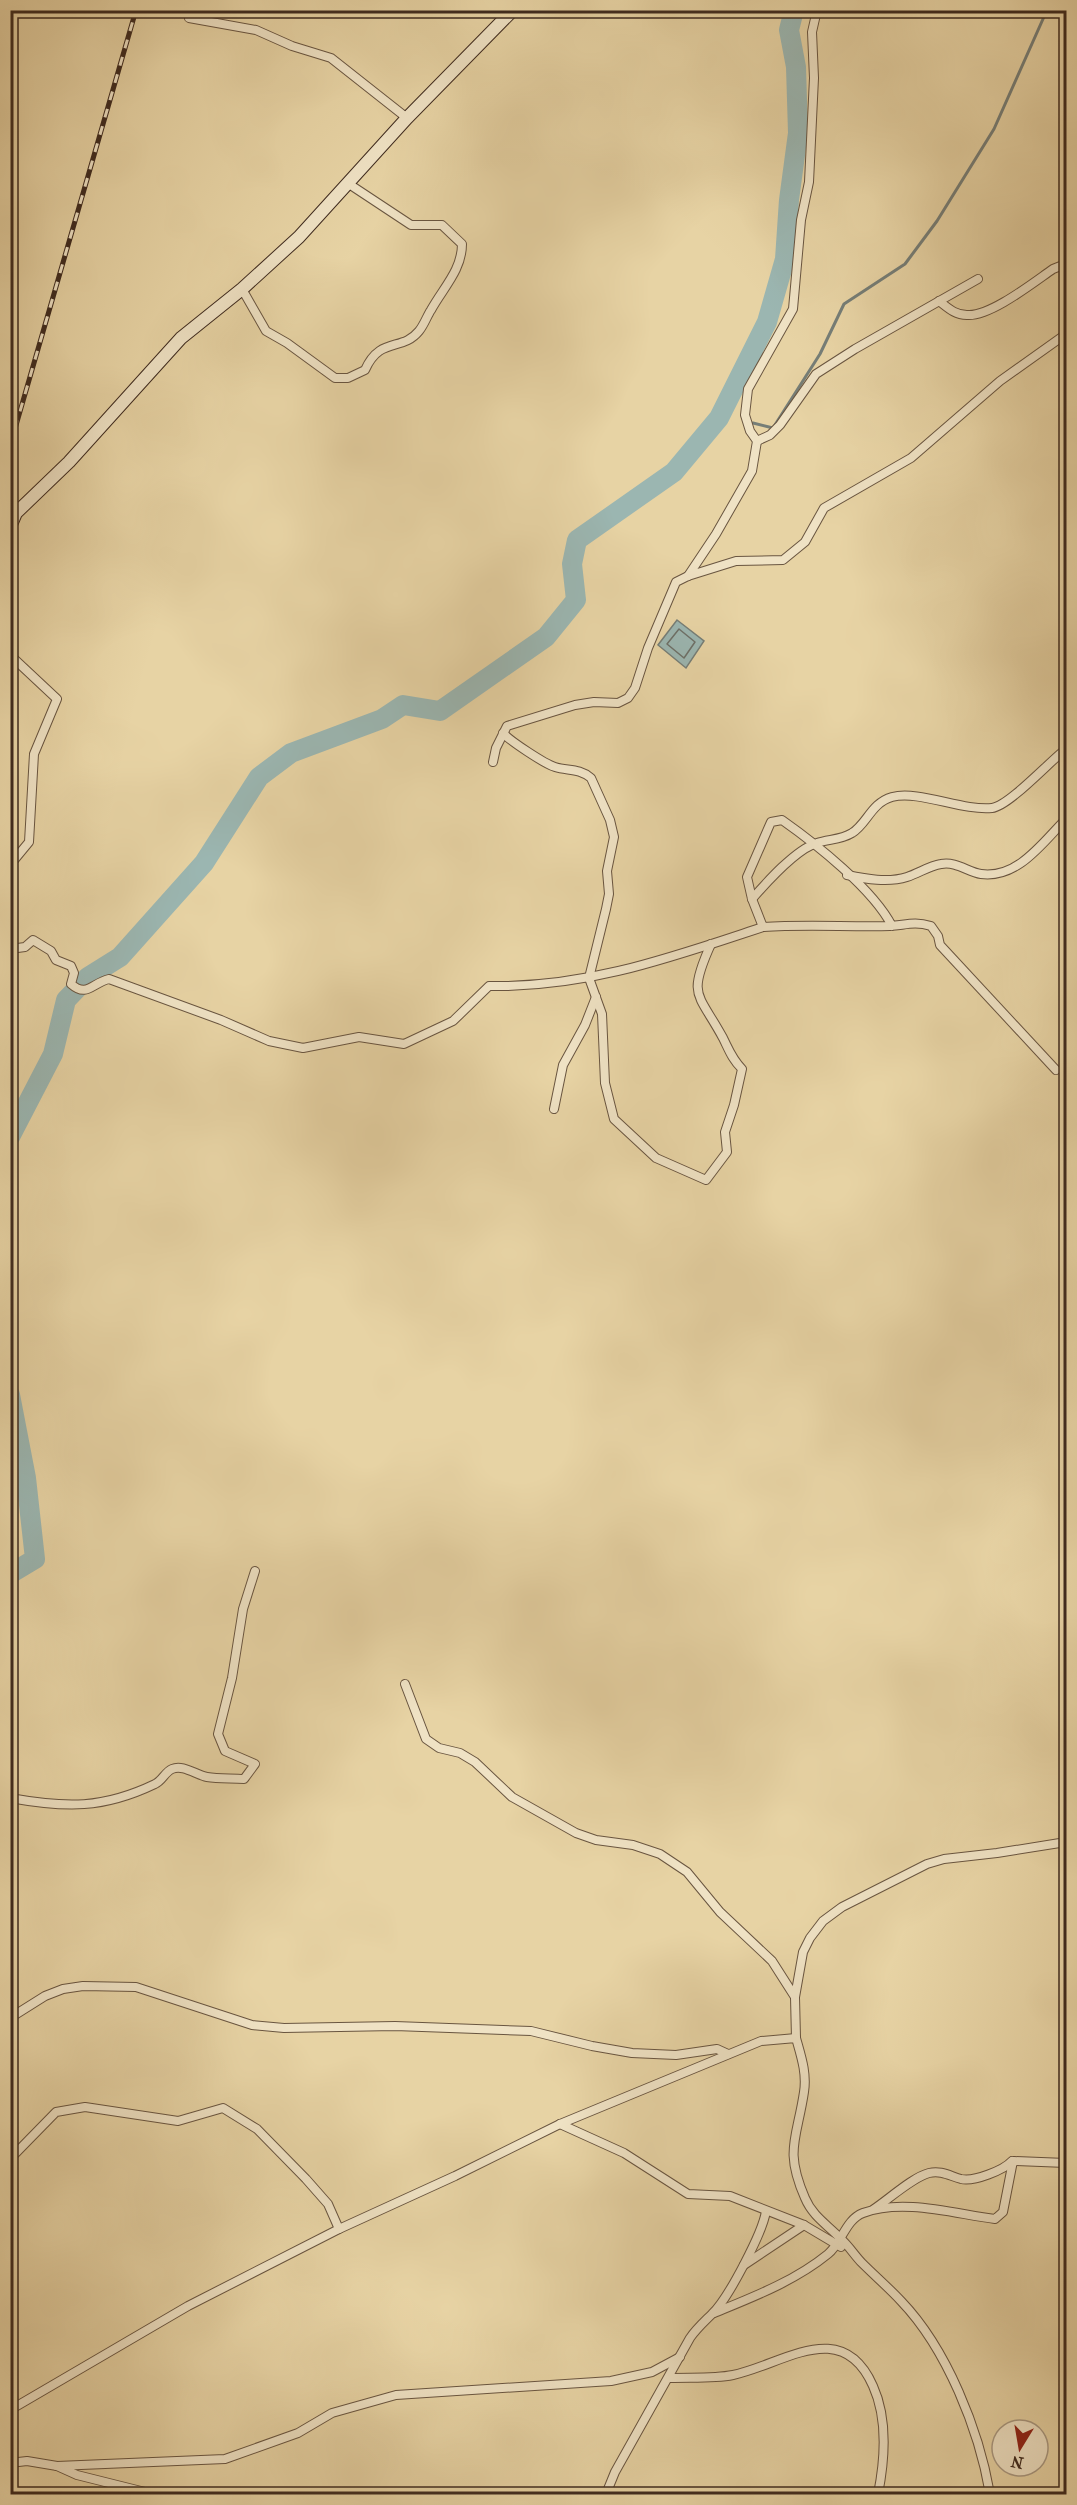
<svg xmlns="http://www.w3.org/2000/svg" width="1077" height="2505" font-family="'IM FELL French Canon',serif">
<style>
.water{fill:#9bb6b1;stroke:#767e77;stroke-width:1.5}
.lines{fill:none;stroke-linecap:round;stroke-linejoin:round}
.shore{stroke:#6d7068;stroke-width:1.5}
.stream{stroke:#767e77;stroke-width:3}
.river{stroke:#9bb6b1;stroke-width:20}
.street-casing{stroke:#695540;stroke-width:10}
.secondary-casing{stroke:#3f2b1f;stroke-width:14}
.street{stroke:#efe2c4;stroke-width:8}
.secondary{stroke:#efe2c4;stroke-width:12}
.rail-casing{stroke:#3f2b1f;stroke-width:5}
.rail{stroke:#efe2c4;stroke-width:3;stroke-dasharray:9;stroke-linecap:butt}
</style>
<rect width="100%" height="100%" fill="#e7d3a4"/>
<filter id="stains"><feTurbulence type="fractalNoise" baseFrequency=".00333" numOctaves="4"/><feColorMatrix values="0 0 0 0 .2 0 0 0 0 .09 0 0 0 0 .02 0 0 0 .5 -.17"/></filter>
<radialGradient id="worn" r=".72"><stop offset=".6" stop-color="#630" stop-opacity="0"/><stop offset="1" stop-color="#630" stop-opacity=".3"/></radialGradient>
<path class="water" d="M 677,620 L 704,641 L 686,668 L 658,645 Z"/>
<g class="lines">
<path class="shore" d="M 679,629 L 695,642 L 684,658 L 667,644 Z"/>
<path class="stream" d="M 753,423 L 773,428 L 820,354 L 844,304 L 905,264 L 937,221 L 994,129 L 1047,10"/>
<g class="river">
<path d="M 10,1137 L 53,1054 L 66,1000 L 88,977 L 120,957 L 204,863 L 259,777 L 291,753 L 382,719 L 403,705 L 440,711 L 546,637 L 576,600 L 572,564 L 577,540 L 674,472 L 719,418 L 767,322 L 785,259 L 789,200 L 798,133 L 796,67 L 789,30 L 794,10"/>
<path d="M 10,1395 L 26,1478 L 35,1559 L 10,1574"/>
</g>
<g class="street-casing">
<g id="street">
<path d="M 189,18 L 256,30 L 292,46 L 331,58 L 407,118"/>
<path d="M 242,289 L 266,331 L 287,343 L 335,378 L 348,378 L 365,370 C 380,336 402,352 419,331 C 424,325 427,316 431,310 C 443,288 462,270 462,244 L 442,225 L 411,225 L 349,184"/>
<path d="M 939,301 C 948,308 955,315 967,315 C 990,317 1034,282 1053,269 L 1063,265 L 1066,266"/>
<path d="M 757,441 L 770,435 L 780,425 L 816,374 L 855,349 L 978,279"/>
<path d="M 688,576 L 716,534 L 752,471 L 757,441 L 750,431 L 745,415 L 748,389 L 793,309 L 801,220 L 809,182 L 814,78 L 812,32 L 817,10"/>
<path d="M 10,655 L 57,699 L 34,754 L 29,842 L 10,865"/>
<path d="M 503,733 C 510,741 545,764 555,767 C 568,771 579,768 591,778 L 610,820 L 614,837 L 607,871 L 609,894 L 606,909 L 589,978 L 602,1014 L 605,1083 L 614,1119 L 656,1158 L 706,1180 L 727,1152 L 725,1132 L 734,1105 L 742,1069 C 732,1059 729,1050 723,1038 C 698,992 687,997 711,944"/>
<path d="M 493,762 L 496,748 L 507,726 L 575,705 L 594,702 L 618,703 L 628,698 L 635,688 L 648,648 L 676,582 L 688,576 L 736,561 L 783,560 L 805,542 L 824,508 L 911,458 L 1000,381 L 1066,334"/>
<path d="M 847,875 C 866,879 888,883 907,877 C 919,873 929,866 941,864 C 956,861 968,872 981,874 C 1018,879 1043,842 1066,819"/>
<path d="M 752,899 C 766,883 796,849 817,843 C 828,839 841,840 852,833 C 867,824 871,803 892,797 C 919,790 962,811 992,808 C 1009,806 1050,761 1066,749"/>
<path d="M 892,926 C 873,889 816,844 782,820 L 771,822 L 747,877 L 752,899 L 763,927 C 806,924 847,927 890,926 C 906,925 914,921 931,926 L 938,936 L 940,945 L 1056,1070"/>
<path d="M 10,949 L 25,947 L 33,940 L 51,951 L 56,960 L 71,966 L 74,973 L 71,984 C 87,998 92,983 109,979 L 221,1020 L 269,1041 L 303,1048 L 359,1037 L 404,1044 L 453,1021 L 489,986 C 587,988 672,957 763,927"/>
<path d="M 554,1109 L 563,1065 L 585,1025 L 596,997"/>
<path d="M 405,1684 L 426,1739 L 439,1748 L 460,1753 L 475,1762 L 512,1797 L 576,1833 L 596,1840 L 633,1845 L 660,1854 L 687,1872 L 720,1912 L 772,1961 L 795,1997 L 796,2038"/>
<path d="M 10,1798 C 66,1808 103,1809 155,1784 C 162,1781 165,1772 172,1769 C 183,1764 196,1775 207,1777 C 219,1779 232,1778 244,1779 L 255,1764 L 225,1751 L 218,1734 L 232,1678 L 243,1609 L 255,1571"/>
<path d="M 795,1997 L 803,1952 L 810,1938 L 823,1921 L 842,1907 L 927,1864 L 944,1859 L 997,1853 L 1066,1842"/>
<path d="M 10,2018 L 45,1996 L 63,1989 L 83,1986 L 136,1987 L 252,2025 L 284,2028 L 395,2026 L 531,2031 L 592,2046 L 632,2053 L 676,2055 L 717,2049 L 728,2054"/>
<path d="M 560,2124 L 624,2153 L 688,2194 L 730,2196 L 804,2225 L 841,2247"/>
<path d="M 10,2159 L 56,2112 L 85,2107 L 178,2121 L 223,2108 L 257,2129 L 306,2179 L 328,2204 L 339,2229"/>
<path d="M 1013,2161 L 1066,2163"/>
<path d="M 874,2209 C 889,2199 913,2177 929,2173 C 941,2170 950,2176 961,2179 C 974,2182 1004,2170 1012,2161"/>
<path d="M 744,2265 L 804,2225"/>
<path d="M 714,2313 C 753,2297 795,2281 828,2254 C 842,2243 845,2220 863,2213 C 903,2198 955,2214 995,2219 L 1003,2212 L 1013,2161"/>
<path d="M 669,2378 C 690,2377 713,2379 733,2375 C 784,2364 842,2316 873,2386 C 888,2419 885,2459 878,2494"/>
<path d="M 10,2410 L 188,2306 L 339,2229 L 455,2176 L 560,2124 L 761,2041 L 796,2038 C 801,2056 807,2073 804,2092 C 797,2139 784,2150 805,2198 C 813,2217 828,2225 841,2239 C 849,2246 855,2256 862,2263 C 875,2276 889,2288 901,2301 C 947,2349 979,2430 990,2494"/>
<path d="M 10,2463 L 27,2461 L 57,2466 L 77,2475 L 153,2494"/>
<path d="M 57,2466 L 225,2459 L 298,2433 L 332,2413 L 396,2395 L 611,2381 L 652,2372 L 680,2357"/>
<path d="M 606,2494 L 615,2472 L 690,2338 C 697,2328 704,2322 712,2314 C 728,2299 763,2232 766,2211"/>
</g>
</g>
<g class="secondary-casing">
<path id="secondary" d="M 10,527 L 16,513 L 69,462 L 181,338 L 242,289 L 299,237 L 407,118 L 513,10"/>
</g>
<use href="#street" class="street"/>
<use href="#secondary" class="secondary"/>
<g class="rail-casing">
<path id="rail" d="M 10,446 L 136,10"/>
</g>
<use href="#rail" class="rail"/>
</g>
<rect width="1077" height="2505" fill="none" stroke="#e7d3a4" stroke-width="36"/>
<rect x="12" y="12" width="1053" height="2481" fill="none" stroke="#3f2b1f" stroke-width="3"/>
<rect x="18" y="18" width="1041" height="2469" fill="none" stroke="#3f2b1f" stroke-width="1.5"/>
<g transform="translate(1020 2448) rotate(191)"><circle r="28" fill="#efe2c4" stroke="#a99982" stroke-width="1.5"/>
<path d="M0-4.5L10 22L0 15L-10 22Z" fill="#8f2418"/>
<text y="-9" font-size="16" font-weight="bold" text-anchor="middle" fill="#3f2b1f">N</text>
</g>
<rect width="100%" height="100%" filter="url(#stains)"/>
<rect width="100%" height="100%" fill="url(#worn)"/>
</svg>
